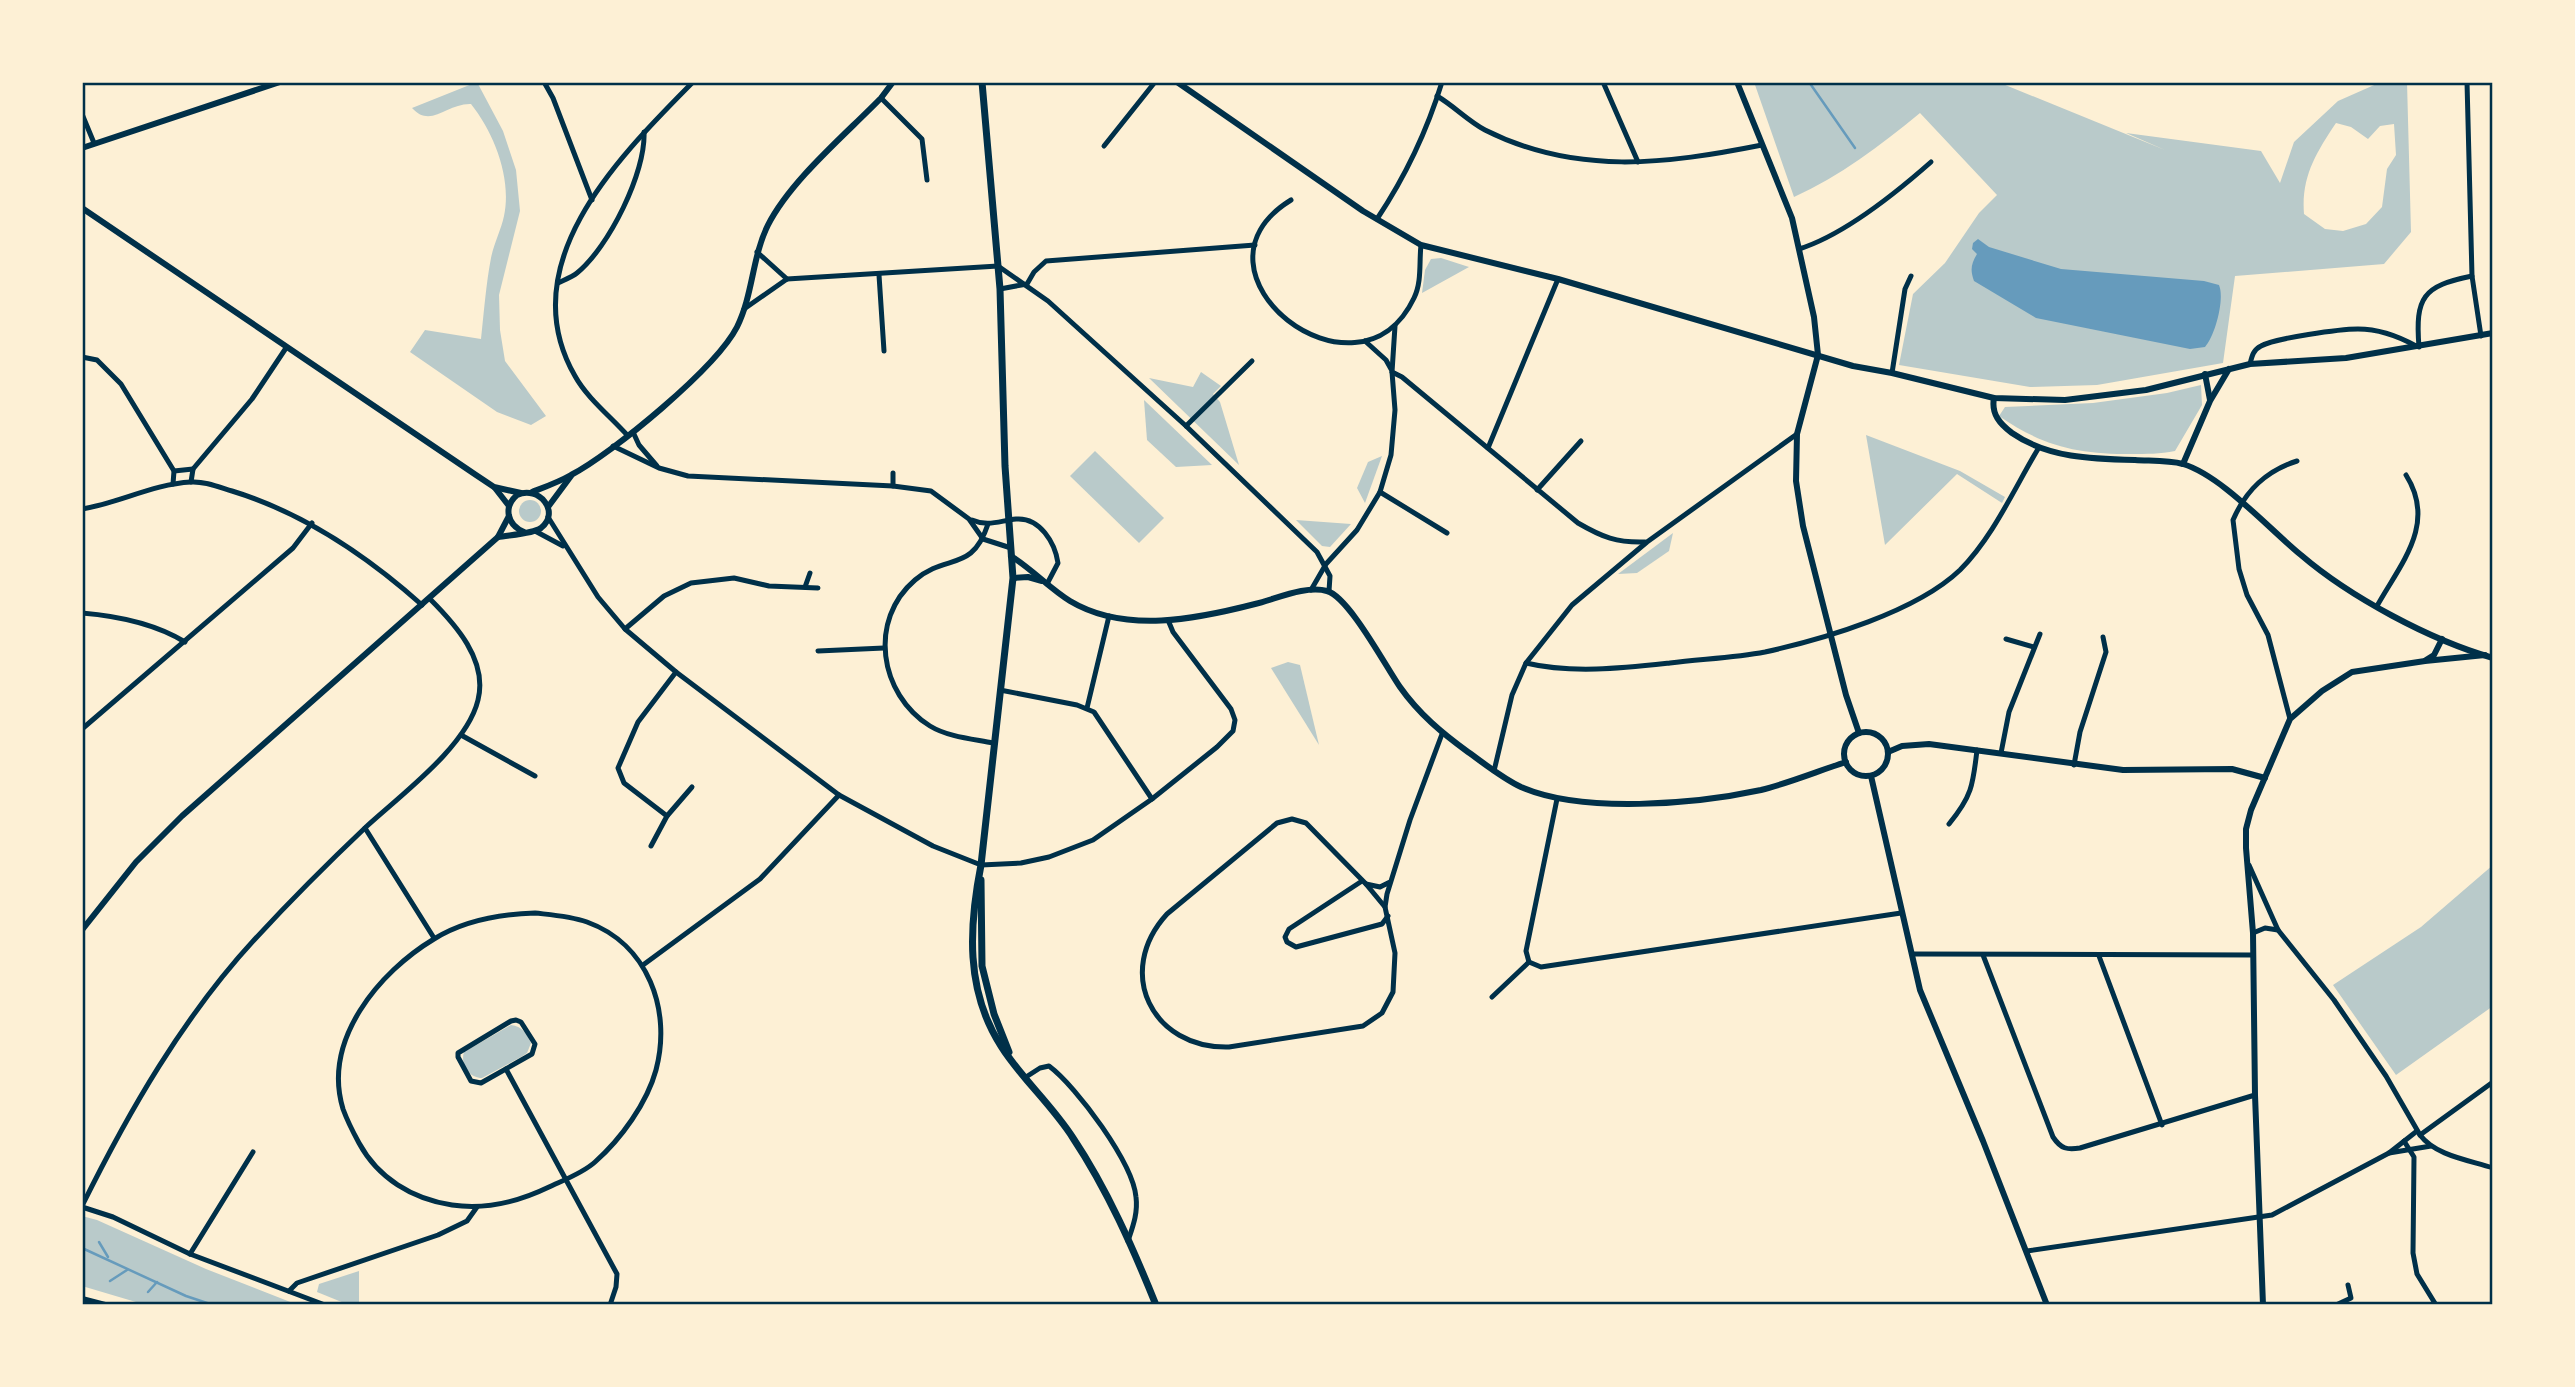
<svg xmlns="http://www.w3.org/2000/svg" width="2575" height="1387" font-family="Barlow,sans-serif">
<style>
.green{fill:#b9caca;fill-rule:evenodd}
.water{fill:#669bbc}
.lines{fill:none;stroke-linecap:round;stroke-linejoin:round}
.stream{stroke:#669bbc;stroke-width:2.5}
.minor{stroke:#003049;stroke-width:5}
.tertiary{stroke:#003049;stroke-width:6}
.secondary{stroke:#003049;stroke-width:7}
.neatline{fill:none;stroke:#003049;stroke-width:2.5}
</style>
<rect width="100%" height="100%" fill="#fdf0d5"/>
<g class="green">
<path d="M 477,82 L 503,131 L 516,170 L 520,211 L 499,295 L 500,330 L 505,361 L 546,416 L 531,425 L 497,412 L 410,352 L 425,330 L 481,339 C 484,312 486,284 491,258 C 494,243 501,230 504,216 C 512,178 494,133 471,104 C 447,103 431,129 412,108 Z"/>
<path d="M 1754,82 L 1998,82 L 2165,150 L 2126,133 L 2261,151 L 2280,183 L 2294,142 L 2338,101 L 2381,82 L 2407,82 L 2411,232 L 2384,264 L 2235,276 L 2223,363 L 2097,385 L 2030,387 L 1899,365 L 1913,294 L 1945,263 L 1979,213 L 1997,195 L 1920,113 C 1880,146 1840,176 1794,197 ZM 2336,123 L 2351,127 L 2368,139 L 2380,126 L 2394,124 L 2396,155 L 2387,169 L 2382,207 L 2366,224 L 2343,231 L 2325,229 L 2304,214 C 2301,177 2316,153 2336,123 Z"/>
<path d="M 1441,258 L 1469,267 L 1422,293 L 1425,270 L 1431,259 Z"/>
<path d="M 1201,372 L 1221,386 L 1213,394 L 1220,402 L 1239,465 L 1149,378 L 1193,387 Z"/>
<path d="M 2201,385 L 2202,405 L 2175,451 C 2160,454 2146,454 2132,454 C 2078,454 2044,447 1999,416 L 2005,407 L 2093,403 L 2167,393 Z"/>
<path d="M 1144,400 L 1212,465 L 1176,467 L 1147,440 Z"/>
<path d="M 1866,435 L 1960,471 L 2005,497 L 2002,503 L 1957,474 L 1885,545 Z"/>
<path d="M 1095,451 L 1164,518 L 1139,543 L 1070,476 Z"/>
<path d="M 1382,456 L 1365,503 L 1357,488 L 1368,462 Z"/>
<circle cx="530" cy="511" r="11"/>
<path d="M 1296,520 L 1351,524 L 1330,547 L 1322,546 Z"/>
<path d="M 1673,533 L 1669,551 L 1637,573 L 1618,574 Z"/>
<path d="M 1288,662 L 1300,665 L 1319,745 L 1271,668 Z"/>
<path d="M 2493,865 L 2493,1006 L 2396,1075 L 2333,985 L 2421,927 Z"/>
<path d="M 511,1025 C 522,1026 527,1034 531,1043 L 527,1053 L 521,1057 L 482,1078 C 469,1078 460,1064 464,1052 Z"/>
<path d="M 82,1216 L 97,1220 L 206,1269 L 298,1305 L 146,1305 L 82,1286 Z"/>
<path d="M 359,1271 L 359,1305 L 349,1305 L 317,1292 L 319,1284 Z"/>
</g>
<path class="water" d="M 1978,239 L 1989,247 L 2061,269 L 2204,281 L 2219,285 C 2225,299 2215,336 2205,347 L 2190,349 L 2036,318 L 1974,281 C 1970,270 1971,264 1977,254 L 1972,249 L 1973,243 Z"/>
<g class="lines">
<g class="stream">
<path d="M 1809,82 L 1855,148"/>
<path d="M 99,1242 L 108,1257"/>
<path d="M 82,1248 L 186,1296 L 213,1305"/>
<path d="M 110,1281 L 127,1270"/>
<path d="M 148,1292 L 157,1282"/>
</g>
<g class="minor">
<path d="M 544,82 L 553,98 L 592,200"/>
<path d="M 1603,82 L 1638,162"/>
<path d="M 2467,82 L 2472,276 L 2481,336"/>
<path d="M 1437,96 C 1454,106 1468,121 1485,130 C 1576,176 1666,164 1762,145"/>
<path d="M 881,98 L 922,139 L 927,180"/>
<path d="M 82,114 L 94,143"/>
<path d="M 1104,146 L 1155,82"/>
<path d="M 1291,200 C 1174,272 1358,416 1414,298 C 1422,282 1419,262 1421,245"/>
<path d="M 1377,219 C 1405,177 1427,131 1442,82"/>
<path d="M 1799,249 C 1844,235 1897,192 1931,162"/>
<path d="M 757,252 L 787,279"/>
<path d="M 879,275 L 884,351"/>
<path d="M 558,283 C 564,280 572,277 577,273 C 609,247 646,172 644,132"/>
<path d="M 1000,289 L 1027,284 L 1034,272 L 1046,261 L 1255,245"/>
<path d="M 744,309 L 787,279 L 998,266 L 1048,301 L 1186,426 L 1317,552 L 1330,576 L 1329,591"/>
<path d="M 1365,341 L 1386,360 L 1391,369"/>
<path d="M 2419,347 C 2415,297 2423,286 2472,276"/>
<path d="M 82,357 L 97,360 L 121,384 L 174,471 L 173,484"/>
<path d="M 2250,364 C 2252,356 2253,350 2261,346 C 2276,338 2340,329 2358,329 C 2379,329 2398,336 2416,346"/>
<path d="M 1392,372 L 1402,377 L 1578,523 C 1602,537 1617,543 1645,542"/>
<path d="M 1892,373 L 1905,289 L 1911,276"/>
<path d="M 1186,426 L 1252,361"/>
<path d="M 633,432 L 639,445 L 657,466"/>
<path d="M 628,436 C 611,417 587,398 575,376 C 510,263 621,155 693,82"/>
<path d="M 613,446 L 659,468 L 688,476 L 893,486 L 931,491 L 969,519 L 983,539 L 1011,548"/>
<path d="M 1488,448 L 1558,279"/>
<path d="M 174,471 L 193,469"/>
<path d="M 893,473 L 893,486"/>
<path d="M 191,482 L 193,469 L 252,399 L 286,348"/>
<path d="M 1537,490 L 1581,441"/>
<path d="M 1380,492 L 1447,533"/>
<path d="M 82,509 C 119,503 153,484 191,482 C 205,481 219,487 232,491 C 304,513 366,555 422,605"/>
<path d="M 548,517 L 598,597 L 625,629 L 676,672 L 839,795 L 933,846 L 981,865 L 1021,863 L 1049,857 L 1093,840 L 1152,799 L 1217,747 L 1233,731 L 1235,720 L 1231,709 L 1173,632 L 1168,620"/>
<path d="M 972,520 C 988,527 999,521 1016,519 C 1040,517 1055,543 1058,563 L 1047,584"/>
<path d="M 988,524 C 972,573 947,553 915,580 C 868,620 879,694 930,726 C 948,737 973,739 993,743"/>
<path d="M 535,531 L 563,546"/>
<path d="M 805,587 L 810,573"/>
<path d="M 1311,590 L 1326,564 L 1357,530 L 1380,492 L 1391,455 L 1395,410 L 1392,372 L 1395,326"/>
<path d="M 2377,606 C 2401,563 2437,524 2406,475"/>
<path d="M 82,613 C 118,616 154,623 185,642"/>
<path d="M 625,629 L 664,596 L 691,583 L 734,578 L 769,586 L 818,588"/>
<path d="M 2006,639 L 2034,647"/>
<path d="M 818,651 L 884,648"/>
<path d="M 1526,663 C 1572,674 1624,668 1670,663 C 1701,659 1734,658 1765,652 C 1824,639 1916,612 1960,570 C 1993,537 2014,489 2038,449"/>
<path d="M 1000,690 L 1077,705 L 1094,712 L 1152,799"/>
<path d="M 1087,708 L 1109,616"/>
<path d="M 2290,719 L 2268,635 L 2247,595 L 2239,569 L 2233,520 C 2246,490 2266,471 2297,461"/>
<path d="M 82,729 L 293,548 L 312,523"/>
<path d="M 461,735 L 535,776"/>
<path d="M 2001,753 L 2009,712 L 2040,634"/>
<path d="M 2074,765 L 2080,732 L 2106,652 L 2103,637"/>
<path d="M 1494,771 L 1512,695 L 1526,663 L 1572,605 L 1647,542 L 1797,434"/>
<path d="M 1557,799 L 1526,951 L 1529,962 L 1541,967 L 1901,913"/>
<path d="M 667,816 L 624,783 L 618,768 L 638,722 L 676,672"/>
<path d="M 1949,824 C 1972,796 1973,785 1977,750"/>
<path d="M 365,828 L 434,938"/>
<path d="M 651,846 L 667,816 L 692,787"/>
<path d="M 2249,865 L 2278,930 L 2334,1000 L 2386,1076 L 2420,1135 C 2436,1156 2469,1160 2493,1168"/>
<path d="M 1362,881 L 1289,929 L 1285,937 L 1287,942 L 1296,947 L 1382,924 L 1388,916"/>
<path d="M 1390,882 L 1380,887 L 1366,884 L 1306,823 L 1292,819 L 1277,823 L 1167,914 C 1114,972 1152,1049 1229,1047 L 1363,1026 L 1382,1013 L 1393,992 L 1395,953 L 1385,907 L 1387,894 L 1410,820 L 1442,734"/>
<path d="M 1366,884 L 1385,907"/>
<path d="M 535,913 C 553,915 570,916 587,922 C 648,944 672,1010 656,1070 C 647,1103 621,1139 595,1162 C 583,1173 564,1180 549,1187 C 518,1202 486,1210 452,1205 C 412,1199 378,1178 359,1143 C 353,1132 347,1120 343,1109 C 322,1040 379,972 434,939 C 463,921 501,914 535,913 Z"/>
<path d="M 2253,933 L 2265,928 L 2278,930"/>
<path d="M 1913,954 L 2252,955"/>
<path d="M 1983,955 L 2053,1137 C 2061,1149 2067,1150 2080,1148 L 2255,1095"/>
<path d="M 2099,956 L 2162,1125"/>
<path d="M 643,965 L 760,879 L 839,795"/>
<path d="M 1492,997 L 1529,962"/>
<path d="M 516,1020 L 521,1022 L 535,1044 L 532,1054 L 481,1083 L 471,1081 L 458,1057 L 458,1053 L 511,1021 Z"/>
<path d="M 506,1069 L 617,1274 L 616,1287 L 610,1305"/>
<path d="M 1026,1077 L 1040,1068 L 1049,1066 C 1077,1087 1133,1163 1136,1197 C 1138,1213 1133,1226 1128,1241"/>
<path d="M 2420,1135 L 2493,1082"/>
<path d="M 2404,1141 L 2414,1157 L 2413,1253 L 2417,1274 L 2436,1305"/>
<path d="M 2389,1153 L 2431,1146"/>
<path d="M 82,1206 C 129,1111 183,1017 255,939 C 291,900 329,862 367,826 C 402,794 467,746 478,700 C 488,660 455,624 430,599"/>
<path d="M 82,1207 L 113,1217 L 190,1254 L 325,1305"/>
<path d="M 2027,1251 L 2272,1215 L 2389,1153 L 2417,1131"/>
<path d="M 190,1254 L 253,1152"/>
<path d="M 289,1291 L 297,1283 L 438,1235 L 467,1221 L 477,1207"/>
<path d="M 2336,1305 L 2351,1298 L 2348,1285"/>
</g>
<g class="tertiary">
<path d="M 1177,82 L 1363,211 L 1421,245 L 1558,279 L 1853,366 L 1892,373 L 1994,398 L 2065,400 L 2146,390 L 2250,364 L 2346,358 L 2493,333"/>
<path d="M 1737,82 L 1792,218 L 1814,317 L 1818,355 L 1797,434 L 1796,481 L 1803,526 L 1846,695 L 1859,733"/>
<path d="M 82,148 L 280,82"/>
<path d="M 82,208 L 476,475 L 494,487 L 521,493"/>
<path d="M 2205,374 L 2210,400"/>
<path d="M 1994,398 C 1991,414 2000,424 2012,433 C 2048,458 2092,459 2135,460 C 2150,461 2168,460 2183,464 C 2222,476 2268,528 2301,555 C 2350,597 2430,640 2493,658"/>
<path d="M 2183,464 L 2210,401 L 2229,369"/>
<path d="M 495,488 L 509,506"/>
<path d="M 532,492 C 545,487 559,482 571,475 C 613,453 716,368 737,327 C 753,295 752,257 768,225 C 791,180 845,135 881,98 L 893,82"/>
<path d="M 548,507 L 571,476"/>
<path d="M 498,537 C 508,535 533,534 541,528 C 561,512 539,485 517,495 C 503,507 507,525 524,532"/>
<path d="M 1011,556 C 1032,569 1049,588 1070,601 C 1125,634 1197,619 1255,604 C 1276,599 1306,585 1327,591 C 1349,597 1386,667 1400,687 C 1419,714 1442,733 1468,752 C 1485,764 1502,778 1521,787 C 1582,814 1696,804 1761,790 C 1789,783 1818,771 1846,762"/>
<path d="M 1013,578 L 1028,577 L 1042,581"/>
<path d="M 2426,660 L 2434,655 L 2442,639"/>
<circle cx="1866" cy="754" r="22"/>
<path d="M 1888,752 L 1902,746 L 1929,744 L 2123,770 L 2232,769 L 2265,778"/>
<path d="M 1871,776 L 1920,990 L 1983,1141 L 2047,1305"/>
<path d="M 82,930 L 136,862 L 182,816 L 498,537 L 509,516"/>
<path d="M 82,1299 L 105,1305"/>
<path d="M 2263,1305 L 2255,1095 L 2253,933 L 2246,848 L 2246,829 L 2251,810 L 2290,719 L 2322,691 L 2352,672 L 2425,661 L 2485,655"/>
</g>
<g class="secondary">
<path d="M 982,82 L 1000,289 L 1005,466 L 1013,578 L 981,865 C 969,926 965,990 1001,1046 C 1021,1078 1052,1105 1073,1138 C 1107,1189 1133,1248 1156,1305"/>
<path d="M 981,880 L 982,966 L 994,1014 L 1009,1052"/>
</g>
</g>
<rect width="2575" height="1387" fill="none" stroke="#fdf0d5" stroke-width="168"/>
<rect x="84" y="84" width="2407" height="1219" class="neatline"/>
</svg>
